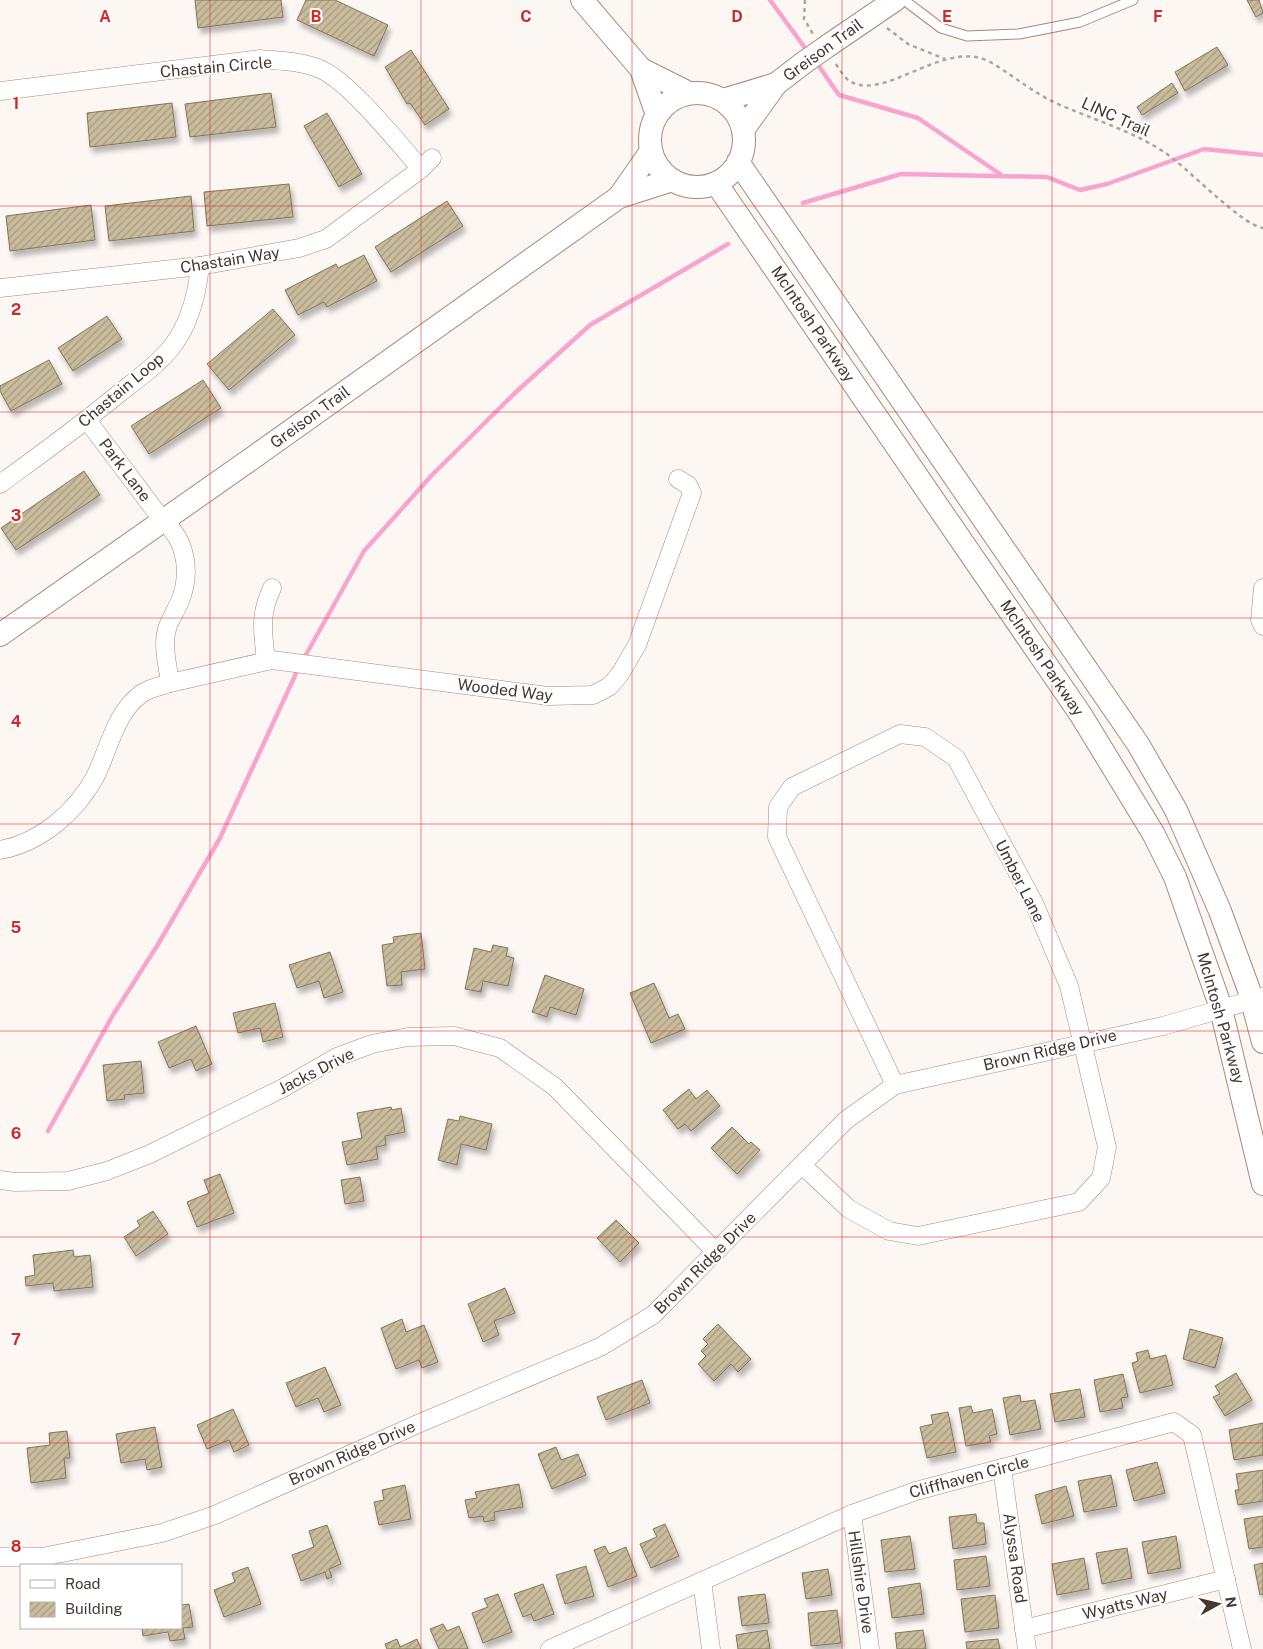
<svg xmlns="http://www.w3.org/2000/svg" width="1263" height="1649" font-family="'Public Sans',sans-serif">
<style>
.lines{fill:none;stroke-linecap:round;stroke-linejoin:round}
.stream{stroke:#f9a4cf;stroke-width:4.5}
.building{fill:url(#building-hatch);stroke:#817558;filter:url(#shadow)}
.service-casing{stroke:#a88a77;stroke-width:11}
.minor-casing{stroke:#a88a77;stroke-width:19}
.tertiary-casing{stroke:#a88a77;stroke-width:24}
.path{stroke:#ada59f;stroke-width:2.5;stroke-dasharray:4 4;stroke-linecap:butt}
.service{stroke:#fff;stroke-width:9}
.minor{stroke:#fff;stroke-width:18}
.tertiary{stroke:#fff;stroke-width:22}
.tertiary-bridge-casing{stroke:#a88a77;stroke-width:24;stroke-linecap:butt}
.tertiary-bridge{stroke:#fff;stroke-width:22}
.grid{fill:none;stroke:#d62828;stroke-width:1;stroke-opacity:0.55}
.labels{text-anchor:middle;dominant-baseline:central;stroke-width:4;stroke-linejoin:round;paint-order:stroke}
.street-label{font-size:16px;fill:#443830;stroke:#fff}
.grid-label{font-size:16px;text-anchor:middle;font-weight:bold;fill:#d62828;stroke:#fff;stroke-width:4;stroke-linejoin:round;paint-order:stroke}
</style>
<defs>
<pattern id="building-hatch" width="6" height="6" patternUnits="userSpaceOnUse" patternTransform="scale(1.25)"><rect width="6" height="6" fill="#c9bc9c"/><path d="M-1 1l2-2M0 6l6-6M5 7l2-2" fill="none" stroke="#a59a80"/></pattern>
<filter id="shadow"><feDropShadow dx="3" dy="5.5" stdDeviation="2.5" flood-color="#0004"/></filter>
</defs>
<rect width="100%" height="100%" fill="#fdf7f3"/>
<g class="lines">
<g class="stream">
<path d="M 770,0 L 808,52"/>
<path d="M 816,62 L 839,95 L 918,118 L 1000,174"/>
<path d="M 803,203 L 901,174 L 1047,177 L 1080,190 L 1107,184 L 1204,149 L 1263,155"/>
<path d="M 303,660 L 364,551 L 432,475 L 516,392 L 590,325 L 728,244"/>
<path d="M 48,1131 L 113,1015 L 157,946 L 220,838 L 299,667"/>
</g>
</g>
<g class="building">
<path d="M 195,0 L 281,0 L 283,17 L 198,28 Z"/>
<path d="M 306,0 L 335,0 L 388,25 L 374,56 L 297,20 Z"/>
<path d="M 1247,0 L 1259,0 L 1263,13 L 1256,17 Z"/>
<path d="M 1217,47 L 1228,65 L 1185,91 L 1175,72 Z"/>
<path d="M 411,50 L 449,109 L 425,125 L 410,103 L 407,104 L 385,67 Z"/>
<path d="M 1172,83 L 1178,93 L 1142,115 L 1137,107 Z"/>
<path d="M 271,93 L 276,127 L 190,137 L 185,104 Z"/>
<path d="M 172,103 L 176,137 L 90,147 L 87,113 Z"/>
<path d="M 327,113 L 362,174 L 339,187 L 304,126 Z"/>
<path d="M 289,184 L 293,217 L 207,226 L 204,192 Z"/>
<path d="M 191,196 L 194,231 L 109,241 L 105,206 Z"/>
<path d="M 447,201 L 463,226 L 391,272 L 375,247 Z"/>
<path d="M 91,205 L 95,240 L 10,251 L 6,216 Z"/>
<path d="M 364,255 L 377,281 L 327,307 L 324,302 L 298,315 L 285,290 L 336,264 L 338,268 Z"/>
<path d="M 273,309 L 295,335 L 229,390 L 207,364 Z"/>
<path d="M 107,316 L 122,339 L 73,371 L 58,348 Z"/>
<path d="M 49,360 L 62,384 L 11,411 L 0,391 L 0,386 Z"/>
<path d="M 203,380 L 221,408 L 149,454 L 131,426 Z"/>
<path d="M 84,471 L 100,495 L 16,550 L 1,528 Z"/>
<path d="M 421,933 L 425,969 L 401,972 L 402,985 L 387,986 L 382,945 L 394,943 L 393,937 Z"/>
<path d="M 493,945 L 508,948 L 506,956 L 514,958 L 508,986 L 483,981 L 481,992 L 465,989 L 474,948 L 491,952 Z"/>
<path d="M 330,952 L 343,992 L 324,998 L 319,981 L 297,988 L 289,965 Z"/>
<path d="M 545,975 L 584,989 L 576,1015 L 550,1007 L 547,1017 L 532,1012 Z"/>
<path d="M 654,983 L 669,1018 L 678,1014 L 685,1029 L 651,1043 L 630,993 Z"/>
<path d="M 275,1003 L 283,1037 L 263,1042 L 260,1028 L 238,1033 L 233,1013 Z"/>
<path d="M 196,1026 L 212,1064 L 196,1071 L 191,1059 L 169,1068 L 158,1042 Z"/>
<path d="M 141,1061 L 144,1093 L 124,1095 L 125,1099 L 107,1101 L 103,1065 Z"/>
<path d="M 689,1089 L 696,1099 L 707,1090 L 720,1106 L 691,1131 L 685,1124 L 678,1129 L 663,1110 Z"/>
<path d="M 391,1107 L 392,1110 L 401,1108 L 405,1132 L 385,1136 L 386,1145 L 376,1147 L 378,1159 L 347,1165 L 342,1142 L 362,1138 L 357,1113 Z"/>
<path d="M 460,1116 L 492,1124 L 486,1150 L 461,1144 L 457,1165 L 438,1160 L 448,1119 L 459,1121 Z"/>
<path d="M 732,1127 L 749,1144 L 751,1142 L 760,1150 L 737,1174 L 711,1148 Z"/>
<path d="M 220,1174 L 234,1213 L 197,1227 L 187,1202 L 209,1193 L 204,1180 Z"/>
<path d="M 360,1177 L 364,1201 L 345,1204 L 341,1180 Z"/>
<path d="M 153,1211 L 168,1234 L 136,1256 L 124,1237 L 140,1226 L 137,1221 Z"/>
<path d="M 616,1220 L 639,1243 L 620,1262 L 597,1238 Z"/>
<path d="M 73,1250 L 74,1257 L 90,1255 L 93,1287 L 54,1291 L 53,1283 L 26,1286 L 25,1277 L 35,1275 L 33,1255 Z"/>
<path d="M 505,1288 L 515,1313 L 494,1321 L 499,1335 L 483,1342 L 468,1304 Z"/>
<path d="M 402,1319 L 406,1332 L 424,1325 L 438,1362 L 422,1368 L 419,1360 L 396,1369 L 381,1328 Z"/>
<path d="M 718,1324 L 751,1359 L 738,1372 L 731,1364 L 714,1381 L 698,1364 L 706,1356 L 701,1351 L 708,1344 L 703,1339 Z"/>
<path d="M 1190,1329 L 1223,1338 L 1215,1368 L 1183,1359 Z"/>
<path d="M 1148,1350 L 1150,1359 L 1166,1355 L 1173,1385 L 1140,1393 L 1132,1363 L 1138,1361 L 1136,1353 Z"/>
<path d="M 325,1367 L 341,1405 L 324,1412 L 318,1398 L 296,1407 L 286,1383 Z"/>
<path d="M 1236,1373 L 1252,1400 L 1225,1416 L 1213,1397 L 1220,1394 L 1215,1386 Z"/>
<path d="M 1123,1374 L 1128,1397 L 1121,1398 L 1123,1408 L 1100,1412 L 1094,1380 Z"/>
<path d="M 642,1380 L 650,1403 L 606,1420 L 597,1397 Z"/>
<path d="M 1080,1389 L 1085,1417 L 1055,1422 L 1050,1394 Z"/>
<path d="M 1020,1395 L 1021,1402 L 1035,1400 L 1041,1429 L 1010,1435 L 1003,1398 Z"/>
<path d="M 971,1406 L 973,1413 L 992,1409 L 997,1434 L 989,1436 L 991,1442 L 966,1446 L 959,1408 Z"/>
<path d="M 233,1409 L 249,1445 L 234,1452 L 229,1440 L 207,1449 L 197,1425 Z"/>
<path d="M 948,1412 L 956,1452 L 927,1458 L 920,1427 L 933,1424 L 931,1415 Z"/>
<path d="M 1263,1423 L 1263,1455 L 1234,1460 L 1229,1430 Z"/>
<path d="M 155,1427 L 162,1467 L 147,1470 L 145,1459 L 121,1463 L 116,1434 Z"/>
<path d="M 67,1431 L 70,1458 L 64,1458 L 66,1478 L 31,1483 L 27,1448 L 50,1445 L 49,1433 Z"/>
<path d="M 556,1447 L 561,1460 L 578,1454 L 586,1475 L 552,1489 L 538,1454 Z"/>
<path d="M 1157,1462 L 1165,1493 L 1134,1501 L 1126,1470 Z"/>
<path d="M 1263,1470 L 1263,1501 L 1238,1505 L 1235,1490 L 1239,1490 L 1236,1474 Z"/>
<path d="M 1111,1475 L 1117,1506 L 1084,1512 L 1078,1481 Z"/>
<path d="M 519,1484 L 523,1507 L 494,1512 L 495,1520 L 484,1522 L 483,1516 L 469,1518 L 465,1500 L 477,1498 L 475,1492 Z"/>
<path d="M 405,1485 L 411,1519 L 379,1525 L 374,1502 L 384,1500 L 382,1490 Z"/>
<path d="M 1066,1486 L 1074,1516 L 1042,1524 L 1035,1495 Z"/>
<path d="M 976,1514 L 977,1523 L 984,1523 L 986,1544 L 953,1549 L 949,1517 Z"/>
<path d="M 1263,1516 L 1263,1547 L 1249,1549 L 1244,1519 Z"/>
<path d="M 665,1524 L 679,1556 L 651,1568 L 640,1544 L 657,1537 L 653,1529 Z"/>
<path d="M 327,1525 L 341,1564 L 329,1569 L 332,1577 L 327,1579 L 325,1572 L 301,1581 L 292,1555 L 314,1547 L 309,1531 Z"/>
<path d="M 910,1536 L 915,1569 L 885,1572 L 881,1540 Z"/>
<path d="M 1176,1536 L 1181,1568 L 1148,1574 L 1142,1542 Z"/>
<path d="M 605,1546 L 609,1554 L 626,1547 L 637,1576 L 608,1587 L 594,1550 Z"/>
<path d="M 1127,1548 L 1132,1578 L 1102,1584 L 1096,1553 Z"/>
<path d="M 986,1556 L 990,1586 L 957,1590 L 954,1560 Z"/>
<path d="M 1084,1558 L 1089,1589 L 1057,1595 L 1052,1564 Z"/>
<path d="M 1263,1563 L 1263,1594 L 1260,1595 L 1254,1565 Z"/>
<path d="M 586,1566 L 594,1596 L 565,1604 L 556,1575 Z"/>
<path d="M 248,1567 L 261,1604 L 224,1617 L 214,1590 L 235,1582 L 232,1573 Z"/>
<path d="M 828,1569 L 832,1595 L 806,1599 L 802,1573 Z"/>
<path d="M 920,1583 L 924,1614 L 892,1618 L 888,1588 Z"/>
<path d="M 543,1584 L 554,1614 L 534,1621 L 531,1614 L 523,1617 L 514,1594 Z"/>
<path d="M 498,1594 L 512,1632 L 483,1643 L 472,1613 L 488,1607 L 484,1599 Z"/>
<path d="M 765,1594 L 769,1623 L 742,1626 L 738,1597 Z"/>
<path d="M 995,1595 L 999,1628 L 965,1632 L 961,1599 Z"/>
<path d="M 189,1604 L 193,1627 L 183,1628 L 185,1639 L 170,1641 L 168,1632 L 143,1636 L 142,1628 L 181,1628 L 181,1605 Z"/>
<path d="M 837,1610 L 841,1643 L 811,1646 L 808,1613 Z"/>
<path d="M 443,1624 L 447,1631 L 459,1626 L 468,1649 L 439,1649 L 430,1629 Z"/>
<path d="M 767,1630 L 770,1649 L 738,1649 L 736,1635 Z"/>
<path d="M 923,1630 L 926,1649 L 897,1649 L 895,1633 Z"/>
<path d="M 397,1639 L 400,1647 L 417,1639 L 421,1649 L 387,1649 L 385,1644 Z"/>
<path d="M 998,1639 L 1000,1649 L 967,1649 L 966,1642 Z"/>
</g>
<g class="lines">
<g class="service-casing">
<path id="service" d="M 904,0 L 941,28 L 967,36 L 1019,34 L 1080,22 L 1133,0"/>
</g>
<g class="minor-casing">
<g id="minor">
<path d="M 0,91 L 260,59 C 280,61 301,61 320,69 C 349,81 399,144 421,169"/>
<path d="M 0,288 L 200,266 L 299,248 L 326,239 L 421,169 L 432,158"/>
<path d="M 87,420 L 163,521 C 187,540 191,574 180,601 C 176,611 170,619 167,629 C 162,646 168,666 170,683 L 272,660 L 548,696 L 593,695 L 610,686 L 620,674 L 637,645 L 692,493 L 688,485 L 678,479"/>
<path d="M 0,484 C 41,454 83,424 122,391 C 139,378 158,364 171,348 C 190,324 197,295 200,266"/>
<path d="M 1263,588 L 1260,620 L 1263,626"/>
<path d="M 266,661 C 263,631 259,616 272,588"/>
<path d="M 0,850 C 40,843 76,812 95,777 C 109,749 115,713 141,694 C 149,688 161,686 170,683"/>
<path d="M 802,1165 L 849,1209 L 889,1231 L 918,1236 L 1079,1202 L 1101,1178 L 1107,1147 L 1069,986 L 1034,903 L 956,758 L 925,737 L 900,734 L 792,787 L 778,807 L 777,837 L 895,1085"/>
<path d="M 0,1180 L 15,1182 L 68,1181 L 107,1171 L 150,1154 L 283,1088 L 337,1057 L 372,1044 L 408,1037 L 454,1036 L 500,1048 L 555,1087 L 716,1252"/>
<path d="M 1002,1468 L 1027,1649"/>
<path d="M 852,1514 L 870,1649"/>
<path d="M 0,1557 L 42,1557 L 162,1533 L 215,1515 L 420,1423 L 600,1347 L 653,1315 L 846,1120 L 895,1085 L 1163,1026 L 1263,997"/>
<path d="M 702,1581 L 711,1649"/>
<path d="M 1024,1629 L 1226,1579"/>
<path d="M 550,1649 L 852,1514 L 916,1491 L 1174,1422 L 1192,1435 L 1242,1649"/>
</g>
</g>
<g class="tertiary-casing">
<g id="tertiary">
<path d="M 582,0 L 641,69 L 657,115"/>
<path d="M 829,45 L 895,0"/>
<path d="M 641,69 L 689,93"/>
<circle cx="697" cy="140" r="47"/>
<path d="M 723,100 L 776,84"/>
<path d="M 743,130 L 776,84 L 802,64"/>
<path d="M 738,162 L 1138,744 L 1176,810 L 1220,911 L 1249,990 L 1263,1042"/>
<path d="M 716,183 L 1081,715 L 1153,833 L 1175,877 L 1220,1005 L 1263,1184"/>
<path d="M 619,197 L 651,151"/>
<path d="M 0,635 L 254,457 L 619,197 L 672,180"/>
</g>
</g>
<g class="path">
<path d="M 805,0 L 804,19 L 813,34"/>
<path d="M 887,28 L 908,44 L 945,59"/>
<path d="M 836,64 C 839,69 843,75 847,79 C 881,107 945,35 992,63 C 1015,77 1035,94 1060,105 C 1095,120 1132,131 1164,152 C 1186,166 1241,225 1263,228"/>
</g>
<use href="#service" class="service"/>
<use href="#minor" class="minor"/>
<use href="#tertiary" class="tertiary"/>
<g class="tertiary-bridge-casing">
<path id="tertiary-bridge" d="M 802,64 L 829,45"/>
</g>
<use href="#tertiary-bridge" class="tertiary-bridge"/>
</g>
<path class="grid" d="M 210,0 L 210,1649M 421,0 L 421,1649M 632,0 L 632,1649M 842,0 L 842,1649M 1052,0 L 1052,1649M 0,206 L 1263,206M 0,412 L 1263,412M 0,618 L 1263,618M 0,824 L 1263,824M 0,1031 L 1263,1031M 0,1237 L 1263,1237M 0,1443 L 1263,1443"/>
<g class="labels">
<g class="street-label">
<text transform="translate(823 50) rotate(-36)">Greison Trail</text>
<text transform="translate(216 67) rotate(-5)">Chastain Circle</text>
<text transform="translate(1116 117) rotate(24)">LINC Trail</text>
<text transform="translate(230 260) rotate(-9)">Chastain Way</text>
<text transform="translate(813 324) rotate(56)">McIntosh Parkway</text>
<text transform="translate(121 390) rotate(-40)">Chastain Loop</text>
<text transform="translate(310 417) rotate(-36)">Greison Trail</text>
<text transform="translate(125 470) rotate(53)">Park Lane</text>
<text transform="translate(1042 658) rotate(56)">McIntosh Parkway</text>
<text transform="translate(505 690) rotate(7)">Wooded Way</text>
<text transform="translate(1020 881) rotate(63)">Umber Lane</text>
<text transform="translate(1221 1018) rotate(74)">McIntosh Parkway</text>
<text transform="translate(1050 1050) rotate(-13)">Brown Ridge Drive</text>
<text transform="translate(316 1071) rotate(-27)">Jacks Drive</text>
<text transform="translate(705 1263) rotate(-45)">Brown Ridge Drive</text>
<text transform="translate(352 1453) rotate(-24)">Brown Ridge Drive</text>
<text transform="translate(969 1477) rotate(-15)">Cliffhaven Circle</text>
<text transform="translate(1015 1558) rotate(82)">Alyssa Road</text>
<text transform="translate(861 1582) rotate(82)">Hillshire Drive</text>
<text transform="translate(1125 1604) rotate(-14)">Wyatts Way</text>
</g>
</g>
<g class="grid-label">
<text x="105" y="22">A</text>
<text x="316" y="22">B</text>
<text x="526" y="22">C</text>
<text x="737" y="22">D</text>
<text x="947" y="22">E</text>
<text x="1158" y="22">F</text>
<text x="16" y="109">1</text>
<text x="16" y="315">2</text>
<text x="16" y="521">3</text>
<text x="16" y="727">4</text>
<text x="16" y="933">5</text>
<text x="16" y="1139">6</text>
<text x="16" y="1345">7</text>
<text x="16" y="1552">8</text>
</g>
<rect x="20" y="1564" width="162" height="65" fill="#ffffff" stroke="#b4afac"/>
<rect x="30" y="1580" width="25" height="8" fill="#ffffff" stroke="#b4afac"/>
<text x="65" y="1589" font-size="15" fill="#443830">Road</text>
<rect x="30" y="1602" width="25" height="15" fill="url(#building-hatch)" stroke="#b4afac"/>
<text x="65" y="1614" font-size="15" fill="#443830">Building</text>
<g transform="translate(1218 1604) rotate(82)" stroke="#ffffff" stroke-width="4" paint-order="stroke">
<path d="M0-4L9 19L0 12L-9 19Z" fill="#443830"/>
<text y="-8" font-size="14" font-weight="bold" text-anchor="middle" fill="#443830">N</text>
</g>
</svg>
